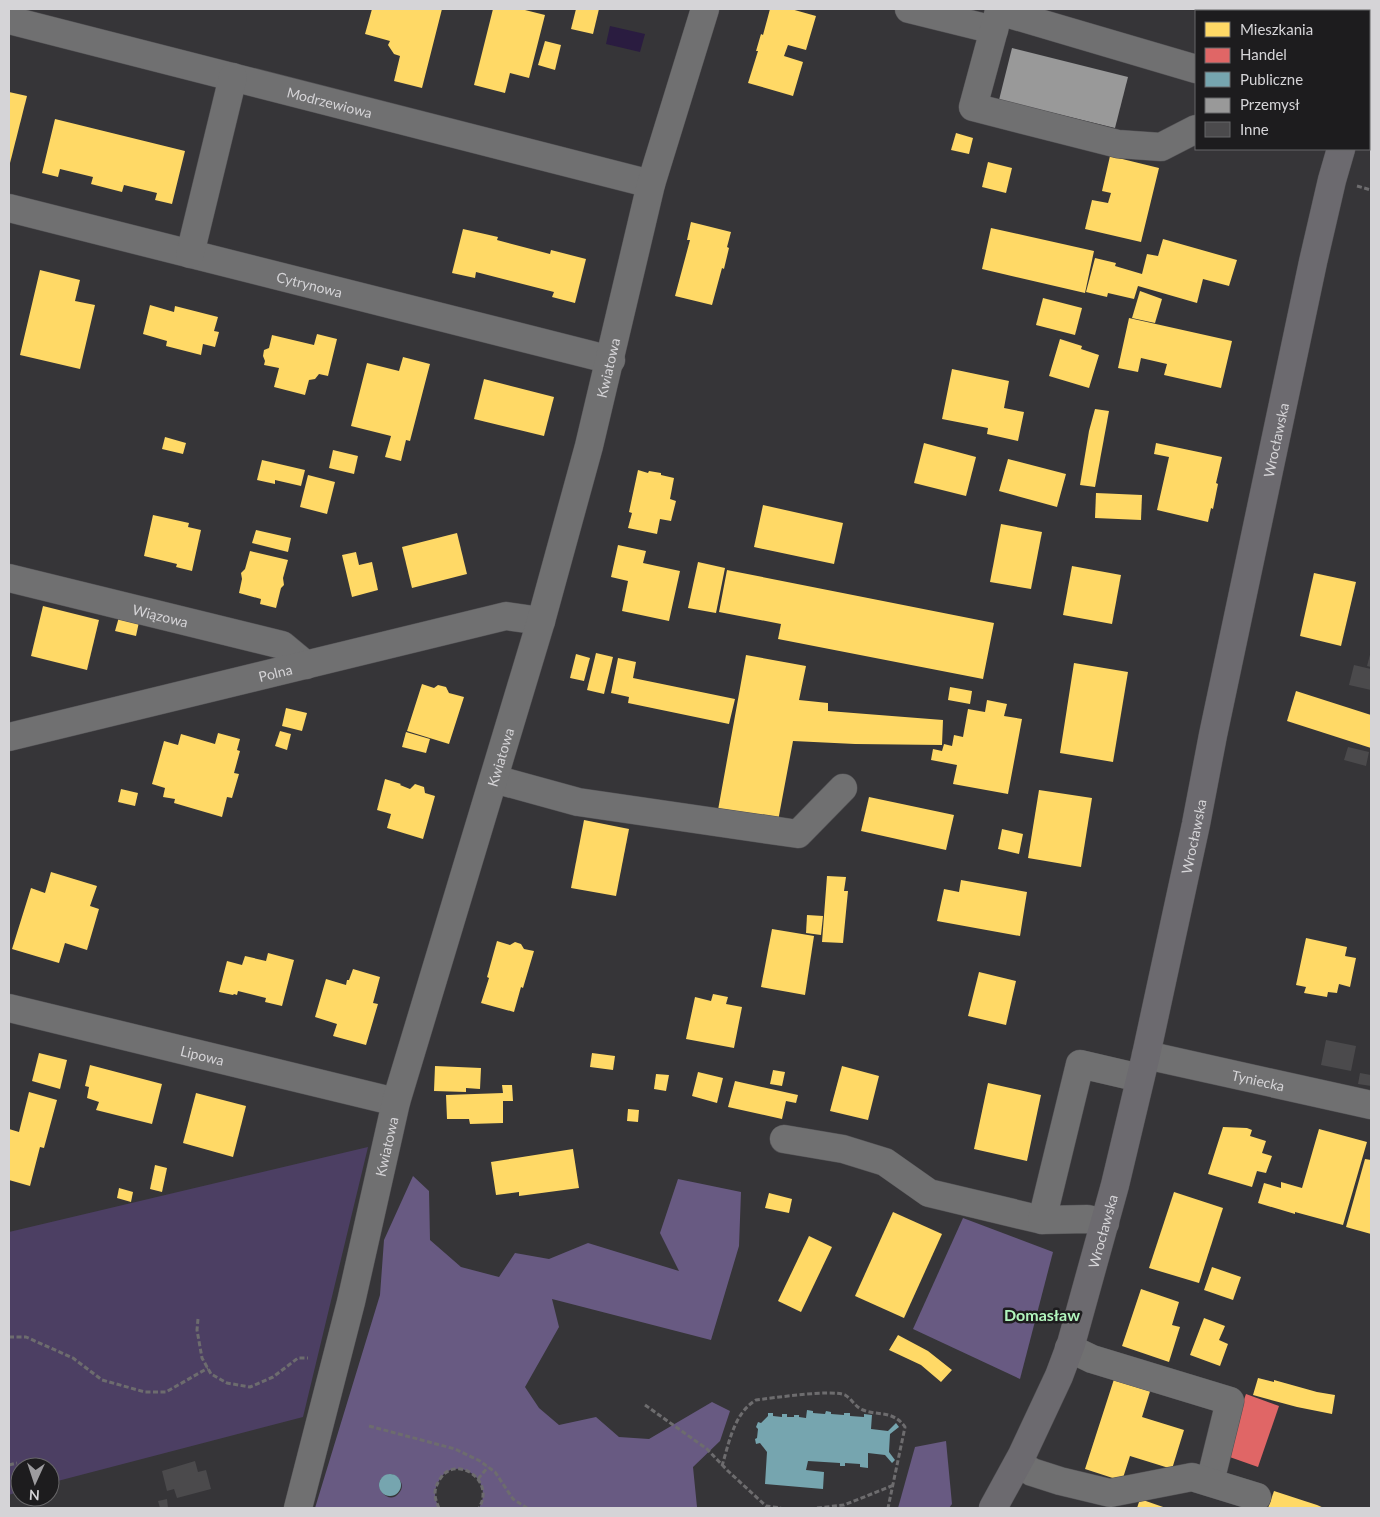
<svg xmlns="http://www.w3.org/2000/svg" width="1380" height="1517" font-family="Lato,sans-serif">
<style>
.green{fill:#4c3f63}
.forest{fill:#685a82;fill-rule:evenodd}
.water{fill:#2a1c40}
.homes{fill:#ffd966}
.shops{fill:#e06666}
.public{fill:#76a5af}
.industry{fill:#999}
.building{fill:#4b4a4c}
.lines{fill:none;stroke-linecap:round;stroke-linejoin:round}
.minor-casing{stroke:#525154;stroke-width:29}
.major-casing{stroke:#525154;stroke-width:29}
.path{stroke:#6d6c6e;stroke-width:3;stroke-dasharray:5 2.5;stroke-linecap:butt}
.minor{stroke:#707071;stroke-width:28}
.major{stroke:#6c6a6f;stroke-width:28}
.labels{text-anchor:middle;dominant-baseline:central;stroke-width:5;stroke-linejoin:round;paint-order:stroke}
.street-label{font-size:14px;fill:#d5d4d7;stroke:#1d1c1e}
.quarter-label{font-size:16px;font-weight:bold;fill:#b2f5be;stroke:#1d1c1e}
</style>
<rect width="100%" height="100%" fill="#363538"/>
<path class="green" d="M 368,1147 L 303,1417 L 50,1483 L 50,1467 L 20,1467 L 20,1491 L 9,1495 L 9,1232 Z"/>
<g class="forest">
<path d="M 413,1176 L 429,1191 L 430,1240 L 461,1267 L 499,1277 L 515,1253 L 549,1259 L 588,1243 L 679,1271 L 660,1233 L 678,1179 L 741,1192 L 739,1246 L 711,1340 L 552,1299 L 559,1327 L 525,1387 L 539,1408 L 559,1425 L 596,1417 L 619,1437 L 649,1439 L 712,1402 L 730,1411 L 720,1441 L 693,1467 L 697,1507 L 703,1508 L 479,1508 C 496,1479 455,1454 440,1479 C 433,1490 434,1497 439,1508 L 315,1508 L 380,1295 L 384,1240 ZM 392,1474 C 399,1477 406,1485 399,1493 C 387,1509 365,1477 392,1474 Z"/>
<path d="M 963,1218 L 1053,1252 L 1020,1379 L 913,1329 Z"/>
<path d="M 946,1441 L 952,1504 L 949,1508 L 898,1508 L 915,1447 Z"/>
</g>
<path class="water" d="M 610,26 L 645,34 L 640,52 L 606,44 Z"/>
<g class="homes">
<path d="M 372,9 L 442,9 L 422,88 L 394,81 L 400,56 L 394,54 L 388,45 L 390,41 L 365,34 Z"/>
<path d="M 493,9 L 521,9 L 545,15 L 529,78 L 510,73 L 505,93 L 474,85 Z"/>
<path d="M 576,9 L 599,9 L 593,34 L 571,29 Z"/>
<path d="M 770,9 L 791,9 L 816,16 L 806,50 L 788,45 L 784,56 L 803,62 L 793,96 L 748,83 L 758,51 L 756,51 L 761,34 L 763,35 Z"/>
<path d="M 1219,9 L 1263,9 L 1263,11 L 1218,11 Z"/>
<path d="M 545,41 L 561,45 L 555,70 L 538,65 Z"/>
<path d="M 9,92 L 27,96 L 9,167 Z"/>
<path d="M 55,119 L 185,151 L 172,204 L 155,200 L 157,193 L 124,185 L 122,192 L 91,184 L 93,177 L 60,169 L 58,177 L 42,173 Z"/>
<path d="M 956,133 L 973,138 L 969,154 L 951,150 Z"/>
<path d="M 1110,156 L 1159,168 L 1141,242 L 1085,229 L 1092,200 L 1108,203 L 1111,193 L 1102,191 Z"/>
<path d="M 988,162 L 1012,168 L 1006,193 L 982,187 Z"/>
<path d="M 691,222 L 731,232 L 727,247 L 729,248 L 724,269 L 722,268 L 712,305 L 675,296 L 690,240 L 687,240 Z"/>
<path d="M 991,228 L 1094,251 L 1085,293 L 982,269 Z"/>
<path d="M 463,229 L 498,237 L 497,240 L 550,254 L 551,250 L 586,259 L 575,303 L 552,297 L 554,292 L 476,272 L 475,278 L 452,273 Z"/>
<path d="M 1163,239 L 1237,260 L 1229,286 L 1203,279 L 1197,303 L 1138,286 L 1134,299 L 1108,293 L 1107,297 L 1086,292 L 1095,258 L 1116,263 L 1115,266 L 1142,274 L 1147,254 L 1158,256 Z"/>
<path d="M 40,270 L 80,280 L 75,301 L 95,305 L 80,369 L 20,355 Z"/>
<path d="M 1140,291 L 1162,299 L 1155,323 L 1132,318 Z"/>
<path d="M 1043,298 L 1082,308 L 1075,335 L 1036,325 Z"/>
<path d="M 150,305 L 174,312 L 175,306 L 218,317 L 214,331 L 219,332 L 215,347 L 203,344 L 201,355 L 166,346 L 167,341 L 143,334 Z"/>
<path d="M 1129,318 L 1232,341 L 1221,388 L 1164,375 L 1167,364 L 1141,358 L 1138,372 L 1118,368 Z"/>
<path d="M 317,334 L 337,339 L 328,376 L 319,374 L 315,379 L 309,380 L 305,395 L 274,387 L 279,368 L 264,365 L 265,361 L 263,356 L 264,350 L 269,348 L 272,335 L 314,345 Z"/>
<path d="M 1060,339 L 1082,346 L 1081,349 L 1099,355 L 1089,388 L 1049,376 Z"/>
<path d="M 403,357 L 430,364 L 410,441 L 406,440 L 401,461 L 385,457 L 391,436 L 351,426 L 367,363 L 399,371 Z"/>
<path d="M 952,369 L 1009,381 L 1004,408 L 1024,412 L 1018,441 L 987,434 L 988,428 L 942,419 Z"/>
<path d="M 484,379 L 554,397 L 544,436 L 474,419 Z"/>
<path d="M 1095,409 L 1109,411 L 1095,487 L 1080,485 L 1089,431 Z"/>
<path d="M 165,437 L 186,443 L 183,454 L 162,449 Z"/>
<path d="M 924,443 L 976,457 L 966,496 L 914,483 Z"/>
<path d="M 1156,443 L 1222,457 L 1216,483 L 1218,484 L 1213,509 L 1211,508 L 1208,522 L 1157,510 L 1169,457 L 1154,454 Z"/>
<path d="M 333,450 L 358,456 L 354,474 L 329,468 Z"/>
<path d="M 1008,459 L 1066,474 L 1057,507 L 999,491 Z"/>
<path d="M 262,460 L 305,470 L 301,486 L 275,480 L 275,484 L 257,480 Z"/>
<path d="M 638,470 L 648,473 L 649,471 L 661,473 L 661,475 L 674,478 L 670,499 L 676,501 L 671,521 L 660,519 L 657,534 L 628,528 L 632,513 L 629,512 Z"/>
<path d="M 308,475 L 335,482 L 327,514 L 300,507 Z"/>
<path d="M 1096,493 L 1142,495 L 1141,520 L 1095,518 Z"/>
<path d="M 763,505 L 843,523 L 834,564 L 754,547 Z"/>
<path d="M 153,515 L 189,523 L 188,527 L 201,530 L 192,571 L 176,567 L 177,564 L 144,556 Z"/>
<path d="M 1001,524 L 1042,532 L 1031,589 L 990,582 Z"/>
<path d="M 256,530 L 291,538 L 288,552 L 252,543 Z"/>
<path d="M 457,533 L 467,574 L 412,588 L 402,547 Z"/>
<path d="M 618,545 L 646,551 L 643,563 L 680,571 L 669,621 L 622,611 L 628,581 L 611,577 Z"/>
<path d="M 250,551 L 288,560 L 283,578 L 284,585 L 281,588 L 276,608 L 260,604 L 261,599 L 239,593 L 242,579 L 241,573 L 245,569 Z"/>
<path d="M 356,552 L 359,565 L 372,562 L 378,590 L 352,597 L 342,555 Z"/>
<path d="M 698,562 L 725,568 L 716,613 L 688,608 Z"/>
<path d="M 1072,566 L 1121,575 L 1112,624 L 1063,615 Z"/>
<path d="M 727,570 L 994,623 L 983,679 L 778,639 L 781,624 L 719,612 Z"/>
<path d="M 1314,573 L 1356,582 L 1341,646 L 1300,636 Z"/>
<path d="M 43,606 L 99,620 L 87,670 L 31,656 Z"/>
<path d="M 119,617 L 139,622 L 136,636 L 115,631 Z"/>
<path d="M 596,653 L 613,657 L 604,694 L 587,690 Z"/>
<path d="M 576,654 L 590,658 L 584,681 L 570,678 Z"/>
<path d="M 746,655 L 806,666 L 799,700 L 828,703 L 828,711 L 943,720 L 942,745 L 855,744 L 793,741 L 778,821 L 718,810 Z"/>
<path d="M 618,658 L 636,662 L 633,678 L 735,699 L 729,724 L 628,703 L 629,697 L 611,693 Z"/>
<path d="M 1074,663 L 1128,672 L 1113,762 L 1060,753 Z"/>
<path d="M 422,684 L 434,688 L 438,685 L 446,687 L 449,693 L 464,697 L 449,744 L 407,731 Z"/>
<path d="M 950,687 L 972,691 L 970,704 L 948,700 Z"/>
<path d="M 1296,691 L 1371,715 L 1371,748 L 1287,721 Z"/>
<path d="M 987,700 L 1007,704 L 1004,716 L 1022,719 L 1008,794 L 953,784 L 957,765 L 931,760 L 933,749 L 942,751 L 944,744 L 952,746 L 954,735 L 963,737 L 968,709 L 985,712 Z"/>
<path d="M 286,708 L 307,713 L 302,731 L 282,726 Z"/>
<path d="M 280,731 L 291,734 L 287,750 L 275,746 Z"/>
<path d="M 406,732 L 430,739 L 426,753 L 402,747 Z"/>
<path d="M 218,733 L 240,739 L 237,750 L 240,751 L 234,773 L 239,774 L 232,798 L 227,797 L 222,817 L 174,803 L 175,799 L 163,797 L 165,788 L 152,784 L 164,741 L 178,745 L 181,734 L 215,744 Z"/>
<path d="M 385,779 L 401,784 L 400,785 L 410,789 L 415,784 L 424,787 L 425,793 L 435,796 L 423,839 L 387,828 L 391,814 L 377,810 Z"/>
<path d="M 121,789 L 138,793 L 135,806 L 118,802 Z"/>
<path d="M 1039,790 L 1092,798 L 1081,867 L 1028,858 Z"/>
<path d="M 869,797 L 954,815 L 946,850 L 861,831 Z"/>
<path d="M 584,820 L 629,829 L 616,896 L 571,888 Z"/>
<path d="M 1002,829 L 1023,834 L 1019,854 L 998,849 Z"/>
<path d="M 51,872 L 97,886 L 90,906 L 99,909 L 87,950 L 65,943 L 59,963 L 12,949 L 31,888 L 45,893 Z"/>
<path d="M 827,876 L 846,877 L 844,891 L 848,891 L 843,943 L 822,942 Z"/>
<path d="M 961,880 L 1027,892 L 1020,936 L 937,921 L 944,889 L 959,892 Z"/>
<path d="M 807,915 L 823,916 L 821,935 L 806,933 Z"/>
<path d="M 772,929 L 814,936 L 805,995 L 761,987 Z"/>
<path d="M 1306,938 L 1347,947 L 1345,956 L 1356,958 L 1350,987 L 1339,984 L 1337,993 L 1328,992 L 1327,997 L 1304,993 L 1306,987 L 1296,985 Z"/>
<path d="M 497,941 L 510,945 L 515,942 L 521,944 L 524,949 L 534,951 L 523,988 L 521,987 L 514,1012 L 481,1003 L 489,978 L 487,977 Z"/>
<path d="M 268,953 L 294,960 L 282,1006 L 265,1002 L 266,998 L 238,991 L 237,995 L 234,994 L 233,995 L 219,992 L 227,961 L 242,965 L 245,956 L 266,961 Z"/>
<path d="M 353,969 L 380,977 L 373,1003 L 378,1004 L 366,1045 L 333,1036 L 337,1024 L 315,1017 L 326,979 L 346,985 L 347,980 L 349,980 Z"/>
<path d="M 979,972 L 1016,981 L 1006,1025 L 968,1016 Z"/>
<path d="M 713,994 L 728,997 L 726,1004 L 742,1007 L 734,1048 L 686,1039 L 695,997 L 711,1001 Z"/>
<path d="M 39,1053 L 67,1060 L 60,1089 L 32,1081 Z"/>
<path d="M 592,1053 L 615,1056 L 613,1070 L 590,1067 Z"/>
<path d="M 90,1065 L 162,1084 L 152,1124 L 96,1110 L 99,1102 L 87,1098 L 89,1087 L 85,1086 Z"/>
<path d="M 435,1066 L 481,1068 L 480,1089 L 466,1088 L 466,1092 L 434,1091 Z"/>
<path d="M 842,1066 L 879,1076 L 868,1120 L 830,1111 Z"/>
<path d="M 773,1070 L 785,1072 L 782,1086 L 770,1084 Z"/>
<path d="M 698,1072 L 723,1078 L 717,1103 L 692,1096 Z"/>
<path d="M 656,1074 L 669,1075 L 666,1091 L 654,1089 Z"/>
<path d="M 735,1081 L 798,1095 L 796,1103 L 786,1101 L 782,1119 L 728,1107 Z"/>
<path d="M 988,1083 L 1041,1095 L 1027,1161 L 974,1149 Z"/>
<path d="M 502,1085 L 512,1085 L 513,1101 L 503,1101 L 503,1123 L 470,1124 L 469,1119 L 447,1119 L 446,1095 L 503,1093 Z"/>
<path d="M 29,1092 L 57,1100 L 44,1148 L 40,1147 L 30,1186 L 9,1180 L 10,1176 L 9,1176 L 9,1129 L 19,1132 Z"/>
<path d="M 196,1093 L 246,1106 L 233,1157 L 183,1143 Z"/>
<path d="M 628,1109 L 639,1110 L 638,1122 L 627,1121 Z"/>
<path d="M 1223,1127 L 1247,1128 L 1252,1130 L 1250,1136 L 1266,1141 L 1262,1153 L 1272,1156 L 1266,1173 L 1257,1171 L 1252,1187 L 1208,1174 Z"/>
<path d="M 1319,1129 L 1367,1142 L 1343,1225 L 1295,1212 L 1295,1214 L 1258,1203 L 1264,1183 L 1281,1188 L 1281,1182 L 1302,1188 Z"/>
<path d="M 573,1149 L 579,1188 L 519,1196 L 519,1192 L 496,1195 L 491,1162 Z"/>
<path d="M 1365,1159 L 1371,1160 L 1371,1234 L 1346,1227 Z"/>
<path d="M 155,1165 L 167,1168 L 162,1192 L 150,1189 Z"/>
<path d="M 119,1188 L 133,1192 L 131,1202 L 117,1198 Z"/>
<path d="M 1174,1192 L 1223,1208 L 1199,1283 L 1149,1268 Z"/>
<path d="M 769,1193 L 792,1199 L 789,1213 L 765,1208 Z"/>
<path d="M 893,1212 L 942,1234 L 904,1318 L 855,1296 Z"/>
<path d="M 809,1236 L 832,1247 L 801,1312 L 778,1301 Z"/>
<path d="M 1212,1267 L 1241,1277 L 1233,1300 L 1204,1290 Z"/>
<path d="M 1141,1289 L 1179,1302 L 1172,1325 L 1180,1327 L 1169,1362 L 1122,1346 Z"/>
<path d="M 1204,1318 L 1225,1326 L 1219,1340 L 1228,1344 L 1220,1366 L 1190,1355 Z"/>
<path d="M 898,1335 L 928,1351 L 952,1370 L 941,1382 L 921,1365 L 889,1350 Z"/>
<path d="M 1116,1373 L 1152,1385 L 1142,1417 L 1184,1430 L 1172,1469 L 1130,1456 L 1122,1481 L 1085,1469 Z"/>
<path d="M 1258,1378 L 1274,1382 L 1274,1380 L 1317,1392 L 1335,1395 L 1332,1414 L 1297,1407 L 1253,1395 Z"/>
<path d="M 1274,1491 L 1317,1505 L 1324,1508 L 1268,1508 Z"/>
<path d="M 1140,1499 L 1166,1508 L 1137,1508 Z"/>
</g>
<path class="shops" d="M 1246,1394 L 1279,1406 L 1258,1467 L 1224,1455 Z"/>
<g class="public">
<path d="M 807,1410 L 813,1411 L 813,1413 L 825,1414 L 826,1411 L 831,1412 L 831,1414 L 844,1415 L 844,1413 L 850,1413 L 850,1416 L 864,1417 L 864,1414 L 872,1415 L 871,1429 L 888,1431 L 896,1423 L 899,1427 L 890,1434 L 889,1452 L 895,1460 L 892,1463 L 885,1455 L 868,1453 L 868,1468 L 860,1467 L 860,1464 L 845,1463 L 845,1466 L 840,1466 L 840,1463 L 808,1461 L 806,1470 L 824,1472 L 823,1489 L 765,1484 L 767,1452 L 760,1443 L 756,1444 L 755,1439 L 757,1438 L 758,1429 L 756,1427 L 758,1422 L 761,1423 L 768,1416 L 768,1413 L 773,1413 L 773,1416 L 782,1417 L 782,1414 L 787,1414 L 787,1417 L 794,1417 L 794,1415 L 799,1415 L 799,1417 L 806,1418 Z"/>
<circle cx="390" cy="1485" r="11"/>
</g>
<path class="industry" d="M 1012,48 L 1128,77 L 1115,128 L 999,100 Z"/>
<g class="building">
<path d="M 1371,651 L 1371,667 L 1367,666 Z"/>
<path d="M 1354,665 L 1371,669 L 1371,690 L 1349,685 Z"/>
<path d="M 1348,747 L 1369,752 L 1366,766 L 1344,760 Z"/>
<path d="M 1326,1040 L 1356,1046 L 1351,1071 L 1321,1065 Z"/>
<path d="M 1360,1073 L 1371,1075 L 1371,1086 L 1358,1084 Z"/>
<path d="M 195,1461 L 198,1472 L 206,1470 L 211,1489 L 177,1498 L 174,1489 L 167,1491 L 162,1471 Z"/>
<path d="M 167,1499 L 168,1508 L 160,1508 L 158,1501 Z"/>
</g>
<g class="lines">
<g class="minor-casing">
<g id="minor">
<path d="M 909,9 L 994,30"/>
<path id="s1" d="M 9,20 L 651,184"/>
<path d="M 1196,69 L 999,11 L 973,107 L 1118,144 L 1161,147 L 1196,129"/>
<path id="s2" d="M 9,208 L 611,360"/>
<path d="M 190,254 L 233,77"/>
<path id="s3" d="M 9,578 L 282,645 L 306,665"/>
<path id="s4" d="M 9,737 L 506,616 L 541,621"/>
<path d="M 494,779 L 578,802 L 798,834 L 843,788"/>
<path id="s5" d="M 9,1008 L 396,1102"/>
<path id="s6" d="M 1146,1055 L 1371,1105"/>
<path d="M 784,1139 L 843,1149 L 885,1162 L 929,1193 L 1042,1220"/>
<path d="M 1105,1223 L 1087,1219 L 1042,1220 L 1080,1064 L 1140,1078"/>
<path d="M 1069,1348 L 1092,1359 L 1230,1401 L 1210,1482"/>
<path d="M 1018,1463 L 1032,1472 L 1060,1481 L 1110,1493 L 1192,1477 L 1257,1497"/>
<path id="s7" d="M 298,1508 L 351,1302 L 396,1102 L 541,621 L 589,446 L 651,184 L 705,9"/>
</g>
</g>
<g class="major-casing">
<g id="major">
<path d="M 1368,11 L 1369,9"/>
<path id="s8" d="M 993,1508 L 1022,1455 L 1059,1376 L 1071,1344 L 1115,1185 L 1146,1055 L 1196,824 L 1213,735 L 1313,262 L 1332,180 L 1341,149"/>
</g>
</g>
<g class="path">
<path d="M 1357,186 L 1371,190"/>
<path d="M 198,1319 L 197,1330 L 202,1358 L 211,1374 L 227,1383 L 250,1387 L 273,1377 L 298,1358 L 308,1358"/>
<path d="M 9,1337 L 26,1337 L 73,1358 L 102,1380 L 145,1392 L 166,1392 L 208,1368"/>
<path d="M 645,1405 L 707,1449 L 728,1471 L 766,1506 L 781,1508"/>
<path d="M 369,1426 L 455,1449 L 480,1461 L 495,1472 L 513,1499 L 527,1508"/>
<path d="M 9,1465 L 17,1463"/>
<path d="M 722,1466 C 729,1443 734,1413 756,1400 C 773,1398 832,1389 845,1395 C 852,1399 855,1407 863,1410 C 878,1416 893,1410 905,1427 L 888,1508"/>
<path d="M 478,1479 L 488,1467"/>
<path d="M 439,1508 C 434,1497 433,1490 440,1479 C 455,1454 496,1479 479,1508"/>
<path d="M 817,1508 L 844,1505 L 894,1485"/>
</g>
<use href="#minor" class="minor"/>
<use href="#major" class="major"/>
</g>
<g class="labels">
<g class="street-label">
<text stroke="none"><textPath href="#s1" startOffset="331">Modrzewiowa</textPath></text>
<text stroke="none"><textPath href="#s2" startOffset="310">Cytrynowa</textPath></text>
<text stroke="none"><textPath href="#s7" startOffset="1182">Kwiatowa</textPath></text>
<text stroke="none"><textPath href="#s8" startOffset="1109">Wrocławska</textPath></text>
<text stroke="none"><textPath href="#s3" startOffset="156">Wiązowa</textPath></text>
<text stroke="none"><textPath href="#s4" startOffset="274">Polna</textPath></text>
<text stroke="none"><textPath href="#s7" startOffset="778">Kwiatowa</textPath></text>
<text stroke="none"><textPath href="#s8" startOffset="704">Wrocławska</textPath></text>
<text stroke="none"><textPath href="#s5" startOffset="199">Lipowa</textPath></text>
<text stroke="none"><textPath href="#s6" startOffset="115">Tyniecka</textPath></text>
<text stroke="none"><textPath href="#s7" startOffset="372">Kwiatowa</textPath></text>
<text stroke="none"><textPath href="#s8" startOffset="299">Wrocławska</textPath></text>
</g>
<g class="quarter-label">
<text x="1042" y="1314">Domasław</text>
</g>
</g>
<rect width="1380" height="1517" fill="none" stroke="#d5d4d7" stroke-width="20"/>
<rect x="1195" y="10" width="175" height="140" fill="#1d1c1e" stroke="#676668"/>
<rect x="1205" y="22" width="25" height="15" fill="#ffd966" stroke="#676668"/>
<text x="1240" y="35" font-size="15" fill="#d5d4d7">Mieszkania</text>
<rect x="1205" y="48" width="25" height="15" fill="#e06666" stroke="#676668"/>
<text x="1240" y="60" font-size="15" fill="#d5d4d7">Handel</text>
<rect x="1205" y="72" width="25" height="15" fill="#76a5af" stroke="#676668"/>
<text x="1240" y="85" font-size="15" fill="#d5d4d7">Publiczne</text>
<rect x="1205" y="98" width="25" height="15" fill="#999999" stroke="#676668"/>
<text x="1240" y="110" font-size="15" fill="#d5d4d7">Przemysł</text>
<rect x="1205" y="122" width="25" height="15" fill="#4b4a4c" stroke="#676668"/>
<text x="1240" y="135" font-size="15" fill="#d5d4d7">Inne</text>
<g transform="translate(35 1482) rotate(183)"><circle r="24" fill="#1d1c1e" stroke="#676668"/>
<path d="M0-4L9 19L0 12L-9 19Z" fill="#9d9c9f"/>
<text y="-8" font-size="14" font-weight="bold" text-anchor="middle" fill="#d5d4d7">N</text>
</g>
</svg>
